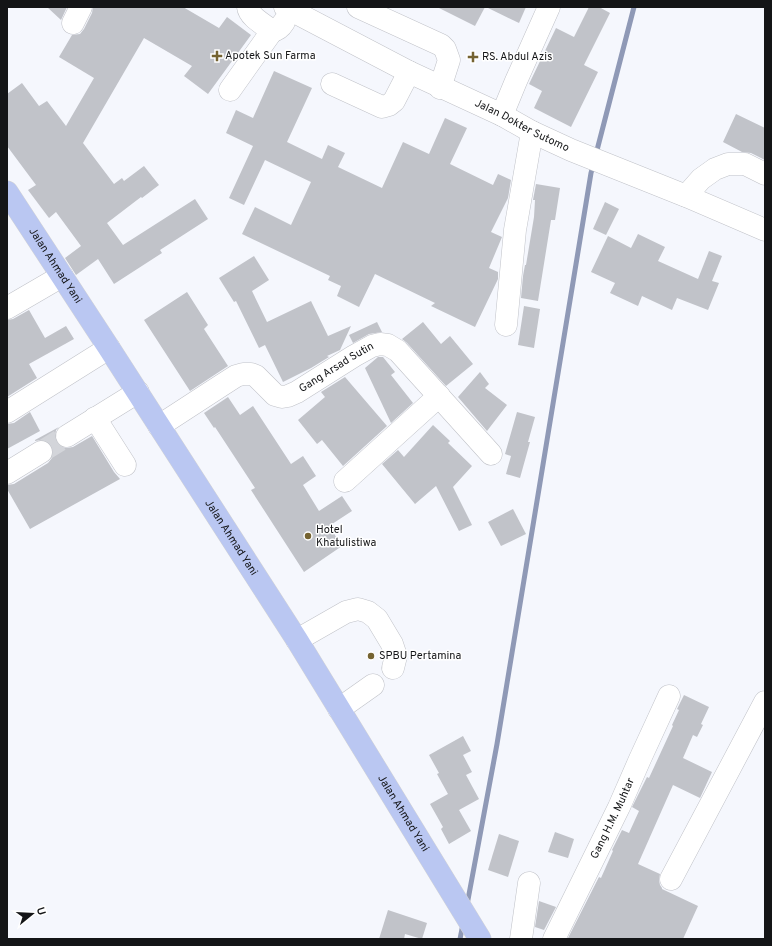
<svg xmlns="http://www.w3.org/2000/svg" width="772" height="946" font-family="Overpass,sans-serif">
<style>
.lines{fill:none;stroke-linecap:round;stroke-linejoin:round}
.stream{stroke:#8f99b6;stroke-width:5}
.building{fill:#c1c3c9}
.minor-tunnel{stroke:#d3d5da;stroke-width:22;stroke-dasharray:22 11;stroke-linecap:butt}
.minor-casing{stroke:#c0c2c8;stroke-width:23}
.major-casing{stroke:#d5d5d5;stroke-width:23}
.minor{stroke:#fff;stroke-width:22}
.major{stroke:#bac7f2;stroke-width:22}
.poi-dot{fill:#756331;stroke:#fff;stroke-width:1.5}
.labels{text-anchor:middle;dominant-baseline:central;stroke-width:3;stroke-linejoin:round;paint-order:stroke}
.poi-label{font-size:11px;fill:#141517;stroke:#fff;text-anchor:start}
.street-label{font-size:11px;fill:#141517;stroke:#fff}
</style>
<rect width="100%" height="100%" fill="#f5f7fd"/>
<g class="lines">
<g class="stream">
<path d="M 596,154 L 634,7"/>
<path d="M 467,905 L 497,744 L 591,173 L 594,163"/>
<path d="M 460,939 L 463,924"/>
</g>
</g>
<g class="building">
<path d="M 47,7 L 67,7 L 61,20 Z"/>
<path d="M 93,7 L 183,7 L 219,28 L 227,17 L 251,35 L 208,94 L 184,76 L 192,66 L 144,38 L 83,143 L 114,184 L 122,178 L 124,181 L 144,166 L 159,185 L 142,198 L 141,197 L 107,223 L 123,245 L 195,199 L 208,219 L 160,250 L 162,253 L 114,284 L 98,259 L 76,275 L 65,258 L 81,246 L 56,212 L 49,218 L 28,190 L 36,185 L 7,146 L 7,94 L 22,83 L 39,106 L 47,101 L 66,126 L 94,78 L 59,57 L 72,35 L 80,34 L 84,29 L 92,13 Z"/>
<path d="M 437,7 L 485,7 L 475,26 Z"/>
<path d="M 486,7 L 526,7 L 519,23 Z"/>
<path d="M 589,7 L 599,7 L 610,13 L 584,65 L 598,72 L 571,127 L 534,108 L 542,91 L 529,84 L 556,28 L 574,37 Z"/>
<path d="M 274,71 L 312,88 L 287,142 L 322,159 L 328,145 L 345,153 L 338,167 L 382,188 L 403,142 L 429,154 L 445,118 L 467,128 L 450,164 L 493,185 L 498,174 L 511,180 L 508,198 L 491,232 L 502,237 L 489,268 L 498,272 L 498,279 L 475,327 L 431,306 L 435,303 L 375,274 L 359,307 L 337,296 L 341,286 L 328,280 L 330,276 L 242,234 L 255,207 L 291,225 L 311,182 L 265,160 L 244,205 L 229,198 L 253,146 L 226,133 L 236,110 L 253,118 Z"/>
<path d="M 736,114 L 765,128 L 765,160 L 751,153 L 742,152 L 723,142 Z"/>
<path d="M 536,184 L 560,188 L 555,220 L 551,220 L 538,301 L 521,298 L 523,276 L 525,265 L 526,265 L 534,217 L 535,200 L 533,200 Z"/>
<path d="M 605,202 L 619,209 L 606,235 L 593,229 Z"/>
<path d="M 638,234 L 665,247 L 658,261 L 698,279 L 709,251 L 722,256 L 712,281 L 719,283 L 708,310 L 677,298 L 672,310 L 642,296 L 638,306 L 610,293 L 615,283 L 591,272 L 608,236 L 631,248 Z"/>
<path d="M 254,256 L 269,280 L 252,291 L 267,322 L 311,301 L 328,336 L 351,326 L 340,350 L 327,356 L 329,357 L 311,368 L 283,382 L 265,345 L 259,348 L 236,301 L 234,302 L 219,278 Z"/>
<path d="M 187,292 L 208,325 L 204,329 L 228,366 L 190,391 L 144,320 Z"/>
<path d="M 524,306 L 540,309 L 534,348 L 518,345 Z"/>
<path d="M 29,310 L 45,338 L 66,326 L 74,339 L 29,364 L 37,378 L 7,397 L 7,320 L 13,319 Z"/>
<path d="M 377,322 L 382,332 L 369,334 L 353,343 L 349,335 Z"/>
<path d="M 423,322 L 441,344 L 450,336 L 473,364 L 446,386 L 407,343 L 402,339 Z"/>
<path d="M 378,357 L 383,357 L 395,372 L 391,375 L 413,403 L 391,423 L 365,368 Z"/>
<path d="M 480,372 L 489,384 L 485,388 L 507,405 L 487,431 L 458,397 Z"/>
<path d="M 345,377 L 387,426 L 343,466 L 322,440 L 317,444 L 298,420 L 325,397 L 321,392 Z"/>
<path d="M 228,397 L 240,415 L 253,406 L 291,464 L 303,456 L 316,476 L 303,485 L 319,511 L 342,496 L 352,511 L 329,526 L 342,546 L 304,572 L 251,490 L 255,488 L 215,427 L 214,428 L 204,413 Z"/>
<path d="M 30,412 L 40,431 L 7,449 L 7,424 L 14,423 Z"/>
<path d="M 517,412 L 535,417 L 528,442 L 530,442 L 520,478 L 506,474 L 511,456 L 505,454 Z"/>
<path d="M 433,425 L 450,441 L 448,443 L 472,466 L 453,487 L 472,525 L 459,531 L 436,486 L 415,504 L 382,464 L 398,450 L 404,457 Z"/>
<path d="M 59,427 L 56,430 L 55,437 L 57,443 L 61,447 L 67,448 L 73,447 L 92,436 L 114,472 L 120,479 L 30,529 L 7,489 L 7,485 L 14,484 L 48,463 L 52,458 L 53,451 L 51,445 L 47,441 L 41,440 L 35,441 L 35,440 Z"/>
<path d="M 513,509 L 526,534 L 501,546 L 488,522 Z"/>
<path d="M 684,695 L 709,707 L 701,724 L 703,725 L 697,737 L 693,735 L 683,758 L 712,772 L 700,798 L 673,785 L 638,864 L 660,874 L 659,880 L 660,885 L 662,888 L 662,889 L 698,906 L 683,939 L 568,938 L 599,877 L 601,878 L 613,851 L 612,850 L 622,830 L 629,833 L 639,811 L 632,807 L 647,777 L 649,778 L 673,726 L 672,725 L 679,710 L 677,709 Z"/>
<path d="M 463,736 L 471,751 L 463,755 L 472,772 L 466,775 L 479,799 L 459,810 L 471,831 L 449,844 L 441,829 L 443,827 L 430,804 L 448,794 L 437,774 L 439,773 L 429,755 Z"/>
<path d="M 555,832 L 574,839 L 568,858 L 548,852 Z"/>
<path d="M 499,834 L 519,841 L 508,877 L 488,870 Z"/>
<path d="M 539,901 L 556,907 L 544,930 L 535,927 Z"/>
<path d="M 388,910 L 427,923 L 422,939 L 405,934 L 404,939 L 379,939 Z"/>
</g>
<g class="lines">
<path class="minor-tunnel" d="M 41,452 L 67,436"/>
<g class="minor-casing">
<g id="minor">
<path d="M 248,7 C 249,17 265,25 272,31 C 278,30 281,27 284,22"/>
<path id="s1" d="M 285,7 L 409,72 L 502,115 L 532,132 L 571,150 L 686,196 L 765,230"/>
<path d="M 358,7 L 441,45 L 445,49 L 449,60 L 440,88"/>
<path d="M 73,23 L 81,7"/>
<path d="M 332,84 L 382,107 L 389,105 L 394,101 L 409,72"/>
<path d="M 230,90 L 272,31"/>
<path d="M 502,115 L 516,81 L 549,7"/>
<path d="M 686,196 L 701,179 L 715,169 L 728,164 L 745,164 L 765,174"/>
<path d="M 7,308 L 62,276"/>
<path d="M 506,325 L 515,230 L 532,132"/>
<path d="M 7,412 L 109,348"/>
<path d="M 95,418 L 125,465"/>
<path id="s2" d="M 159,426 L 222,385 L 236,376 L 243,374 L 251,374 L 256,376 L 275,395 L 282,397 L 288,396 L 297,392 L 354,356 L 372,346 L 380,344 L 388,345 L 398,351 L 491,454"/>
<path d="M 67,436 L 138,392"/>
<path d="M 7,473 L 41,452"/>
<path d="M 345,481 L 439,396"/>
<path d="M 297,640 L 346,612 L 358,609 L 368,612 L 377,619 L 392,644 L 396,656 L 393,668"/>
<path d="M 339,709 L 373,685"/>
<path d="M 671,879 L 765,702"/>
<path d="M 521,939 L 529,883"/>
<path id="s3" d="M 554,939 L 619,807 L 640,759 L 669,696"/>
</g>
</g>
<g class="major-casing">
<g id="major">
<path id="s4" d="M 7,192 L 109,348 L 297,640 L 480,939"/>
</g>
</g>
<use href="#minor" class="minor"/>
<use href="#major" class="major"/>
</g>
<g class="poi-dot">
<path d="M215 50h4v4h4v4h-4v4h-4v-4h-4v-4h4z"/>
<path d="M471 51h4v4h4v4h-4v4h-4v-4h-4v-4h4z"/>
<circle cx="308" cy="536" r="4"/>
<circle cx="371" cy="656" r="4"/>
</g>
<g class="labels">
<g class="poi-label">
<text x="225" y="56">Apotek Sun Farma</text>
<text x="482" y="57">RS. Abdul Azis</text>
<text x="316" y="530">Hotel<tspan x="316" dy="13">Khatulistiwa</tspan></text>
<text x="379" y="656">SPBU Pertamina</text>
</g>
<g class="street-label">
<text stroke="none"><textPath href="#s1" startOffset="265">Jalan Dokter Sutomo</textPath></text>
<text stroke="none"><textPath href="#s4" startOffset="88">Jalan Ahmad Yani</textPath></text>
<text stroke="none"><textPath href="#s2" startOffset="209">Gang Arsad Sutin</textPath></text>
<text stroke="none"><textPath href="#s4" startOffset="412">Jalan Ahmad Yani</textPath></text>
<text stroke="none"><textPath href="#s4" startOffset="737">Jalan Ahmad Yani</textPath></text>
<text stroke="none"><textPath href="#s3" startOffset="134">Gang H.M. Muhtar</textPath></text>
</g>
</g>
<rect width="772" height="946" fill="none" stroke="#141517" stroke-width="16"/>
<g transform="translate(32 914) rotate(72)" stroke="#ffffff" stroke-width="3" paint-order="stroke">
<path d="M0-3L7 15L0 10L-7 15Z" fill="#141517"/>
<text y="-6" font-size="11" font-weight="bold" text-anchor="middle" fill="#141517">U</text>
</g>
</svg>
